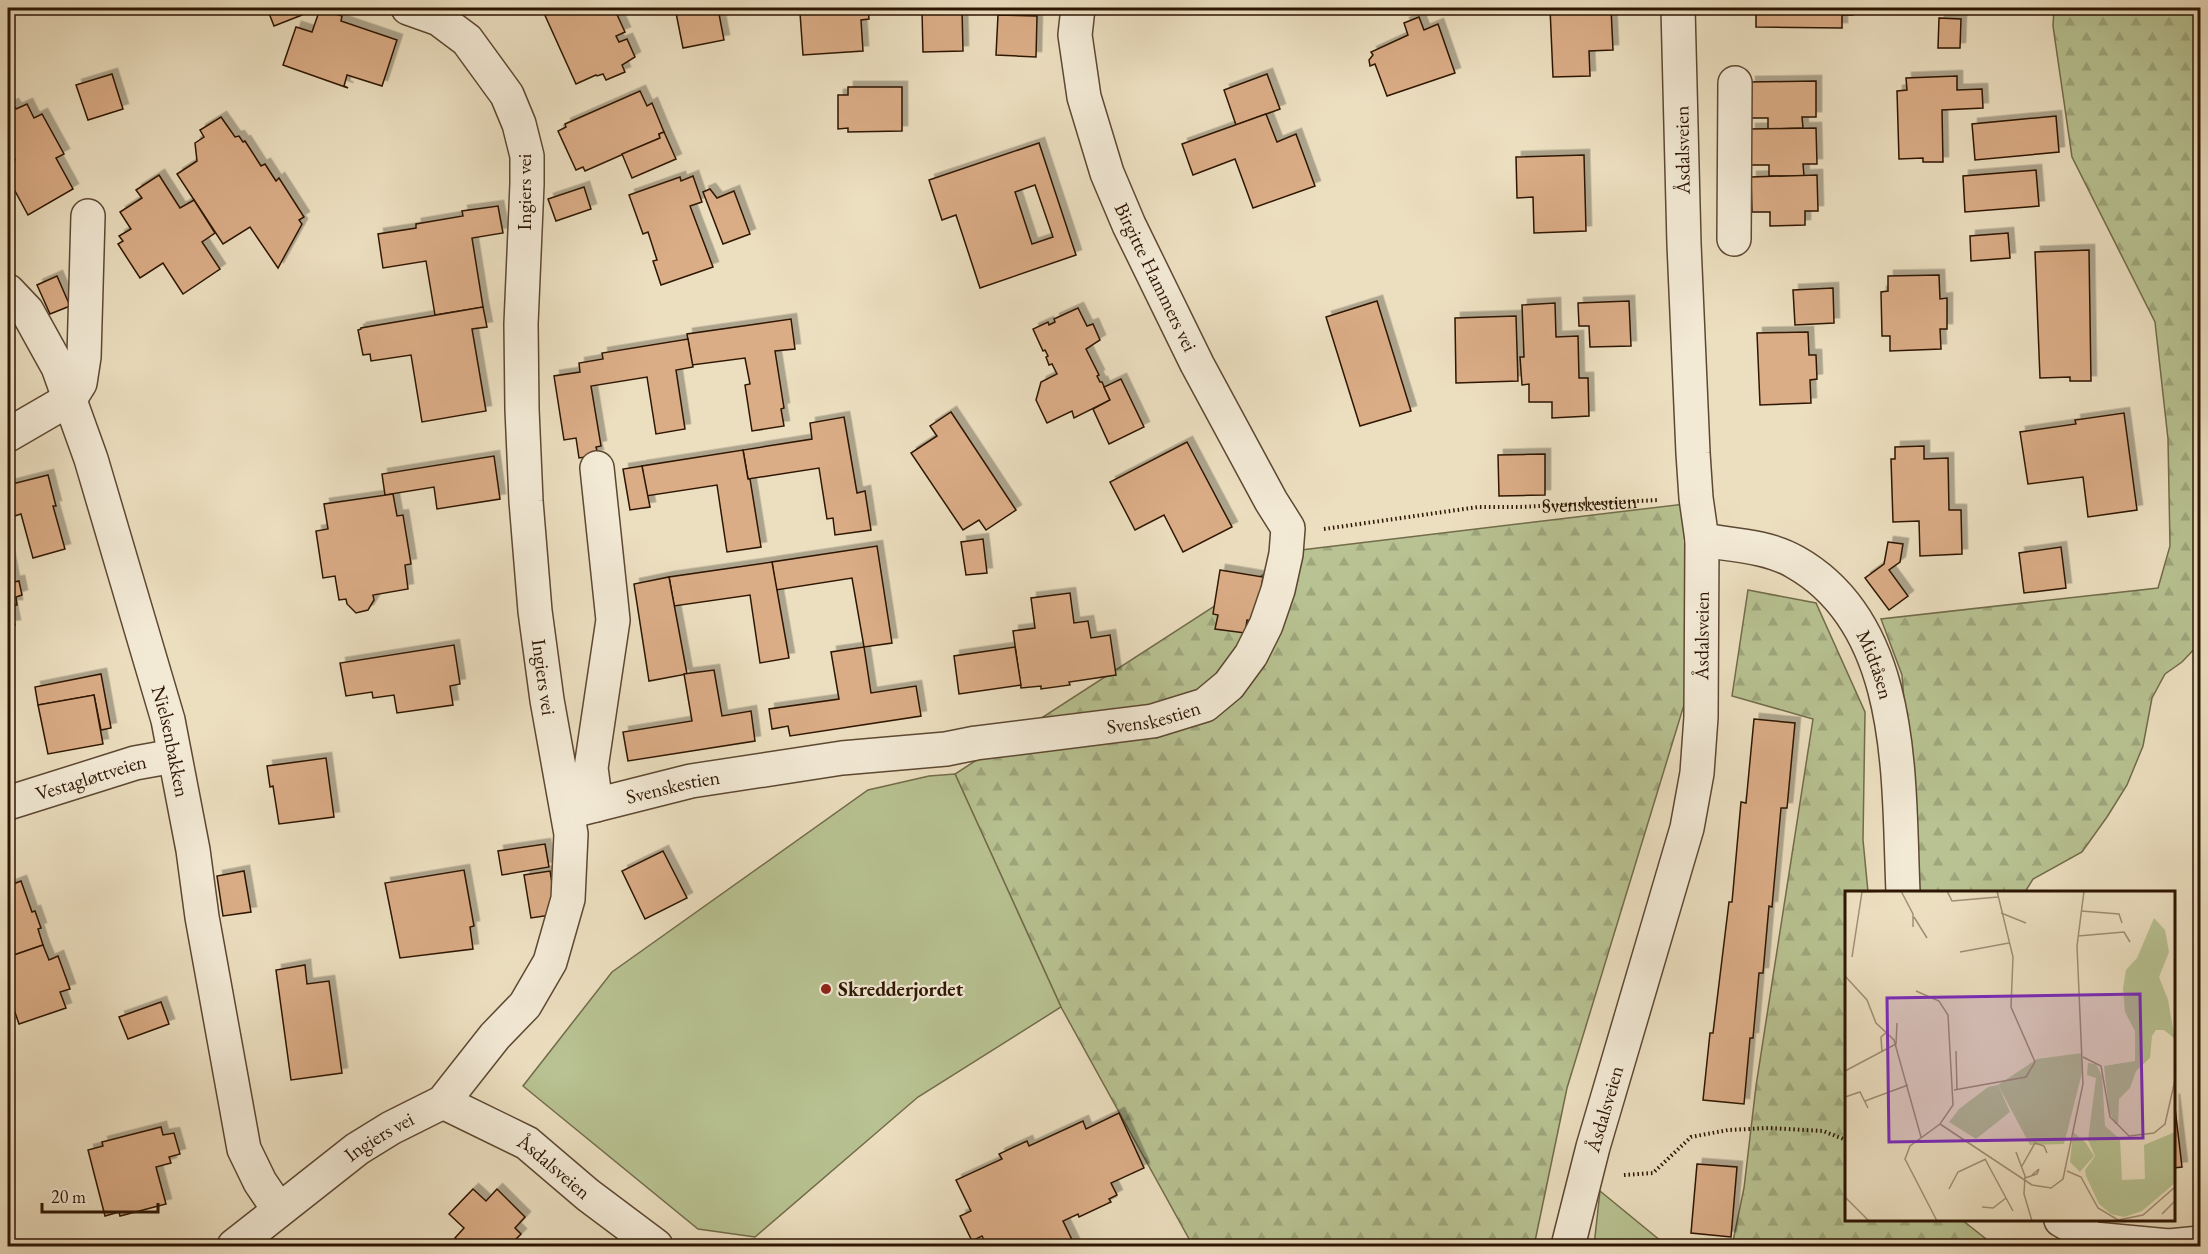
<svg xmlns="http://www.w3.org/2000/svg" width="2208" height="1254" font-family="'EB Garamond',serif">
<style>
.forest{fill:url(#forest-firs);stroke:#726c4a;stroke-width:1.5}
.park{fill:#b8c292;stroke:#726c4a;stroke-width:1.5}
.building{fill:#dbad87;stroke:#2d1603;stroke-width:1.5;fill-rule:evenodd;filter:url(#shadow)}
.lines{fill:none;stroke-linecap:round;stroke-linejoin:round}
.minor-casing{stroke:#5d4832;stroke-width:36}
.path{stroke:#2d1603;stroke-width:4;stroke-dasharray:1.5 3;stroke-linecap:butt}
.minor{stroke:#f3ead6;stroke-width:33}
.poi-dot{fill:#8f2418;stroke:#f3ead6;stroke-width:2}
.labels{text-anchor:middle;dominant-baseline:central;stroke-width:4.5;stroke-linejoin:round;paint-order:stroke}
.street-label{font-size:20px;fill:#2d1603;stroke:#f3ead6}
.poi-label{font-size:20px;font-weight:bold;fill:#2d1603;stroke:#f3ead6;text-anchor:start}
.inset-road{fill:none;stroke:#a08f74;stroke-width:1.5}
.view{fill:#7b2cbf;fill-opacity:0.15;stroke:#7b2cbf;stroke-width:3}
.inset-edge{fill:none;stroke:#2d1603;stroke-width:3}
</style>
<defs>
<pattern id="forest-firs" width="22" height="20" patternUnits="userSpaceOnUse" patternTransform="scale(1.5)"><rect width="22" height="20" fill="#b8c292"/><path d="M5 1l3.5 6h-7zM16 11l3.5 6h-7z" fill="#9ea67c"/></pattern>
<filter id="shadow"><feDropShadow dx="5.5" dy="-5.5" stdDeviation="0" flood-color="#0004"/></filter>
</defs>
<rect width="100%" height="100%" fill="#ecdfc0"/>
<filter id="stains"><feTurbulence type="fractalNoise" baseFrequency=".00333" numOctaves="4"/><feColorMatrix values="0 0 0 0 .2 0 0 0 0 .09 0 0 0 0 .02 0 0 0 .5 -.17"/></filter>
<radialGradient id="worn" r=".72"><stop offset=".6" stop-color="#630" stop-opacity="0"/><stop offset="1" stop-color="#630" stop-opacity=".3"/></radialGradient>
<g class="forest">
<path d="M 2054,8 L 2200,8 L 2200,643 L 2182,662 L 2165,674 L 2152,698 L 2143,746 L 2127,785 L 2107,817 L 2082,852 L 2033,879 L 2025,892 L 1916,892 L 1910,774 L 1902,675 L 1881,619 L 2158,588 L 2170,546 L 2168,439 L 2155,322 L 2072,157 L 2053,26 Z"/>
<path d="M 1693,503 L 1691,682 L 1567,1088 L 1534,1246 L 1193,1246 L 1061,1007 L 955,774 L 1301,550 Z"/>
<path d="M 1748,590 L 1816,603 L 1865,712 L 1863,840 L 1868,892 L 1846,892 L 1846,1220 L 1962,1220 L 1995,1246 L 1732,1246 L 1744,1188 L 1756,1086 L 1813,719 L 1732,696 Z"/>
</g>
<g class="park">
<path d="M 955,774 L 1061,1007 L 918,1097 L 755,1237 L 698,1229 L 523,1086 L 612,972 L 868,790 L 929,776 Z"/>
<path d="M 1600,1191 L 1667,1246 L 1594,1246 Z"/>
</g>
<g class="building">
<path d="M 267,8 L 299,8 L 302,15 L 274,26 Z"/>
<path d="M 543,8 L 614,8 L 625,32 L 616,36 L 619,42 L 627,39 L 635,57 L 622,65 L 625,72 L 606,80 L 603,74 L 597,76 L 596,75 L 576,84 L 543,11 L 545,11 Z"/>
<path d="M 675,8 L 724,8 L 725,13 L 719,14 L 724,40 L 683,48 Z"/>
<path d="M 785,8 L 868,8 L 869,19 L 861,20 L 863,51 L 803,55 L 800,13 L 785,14 Z"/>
<path d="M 1312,8 L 1330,8 L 1314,13 Z"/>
<path d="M 1550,8 L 1611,8 L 1613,50 L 1589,51 L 1590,76 L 1553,77 Z"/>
<path d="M 1756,8 L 1853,8 L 1853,15 L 1842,15 L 1842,28 L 1756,27 Z"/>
<path d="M 320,9 L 342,16 L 341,21 L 397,40 L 382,86 L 347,75 L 344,86 L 348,88 L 283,65 L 296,27 L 312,32 Z"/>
<path d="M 962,10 L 963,51 L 923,52 L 922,11 Z"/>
<path d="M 998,15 L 1037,16 L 1036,57 L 996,55 Z"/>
<path d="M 1419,17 L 1424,30 L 1438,24 L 1455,73 L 1387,96 L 1375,64 L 1370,66 L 1369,60 L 1373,55 L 1371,52 L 1408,35 L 1404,23 Z"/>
<path d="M 1939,18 L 1961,19 L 1960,48 L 1938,48 Z"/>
<path d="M 112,74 L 123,109 L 88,120 L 76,85 Z"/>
<path d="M 1267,74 L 1280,109 L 1236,125 L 1224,90 Z"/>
<path d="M 1957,76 L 1957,90 L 1982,89 L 1983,108 L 1942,110 L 1943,162 L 1923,162 L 1923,158 L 1899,159 L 1897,91 L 1907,90 L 1906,78 Z"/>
<path d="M 1816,81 L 1816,117 L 1802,117 L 1803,128 L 1768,129 L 1768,118 L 1750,118 L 1750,82 Z"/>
<path d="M 848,87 L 902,87 L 902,131 L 848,132 L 848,128 L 838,129 L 838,95 L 848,95 Z"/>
<path d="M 640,91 L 647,106 L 652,103 L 664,132 L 659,134 L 660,138 L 585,171 L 583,167 L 576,170 L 558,131 L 566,127 L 565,124 Z"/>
<path d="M 13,104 L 16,109 L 27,104 L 34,118 L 42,114 L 64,154 L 56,158 L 73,189 L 28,215 L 8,178 L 8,164 L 15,160 L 8,147 L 8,107 Z"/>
<path d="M 1266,114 L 1277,142 L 1296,134 L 1315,186 L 1253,208 L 1235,159 L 1193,175 L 1182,144 Z"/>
<path d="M 2056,116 L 2059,152 L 1975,160 L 1972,124 Z"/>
<path d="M 221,117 L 235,137 L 239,136 L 243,142 L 245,141 L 261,166 L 265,164 L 276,181 L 279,178 L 304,217 L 299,220 L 302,224 L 278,268 L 250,227 L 223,244 L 177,174 L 197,161 L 195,143 L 204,137 L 200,130 Z"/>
<path d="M 1816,128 L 1817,164 L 1803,164 L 1804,176 L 1769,176 L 1769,165 L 1751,165 L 1750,129 Z"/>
<path d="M 664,132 L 676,159 L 632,178 L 622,154 L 660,138 L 659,134 Z"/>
<path d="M 1039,143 L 1076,255 L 980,288 L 956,215 L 942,220 L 929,180 ZM 1035,185 L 1053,237 L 1032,244 L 1015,192 Z"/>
<path d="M 1584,155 L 1586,231 L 1534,233 L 1533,197 L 1517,198 L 1516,157 Z"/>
<path d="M 2036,170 L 2039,206 L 1965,212 L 1963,176 Z"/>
<path d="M 159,175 L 180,208 L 194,200 L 215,233 L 202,242 L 220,269 L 183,294 L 163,263 L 140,278 L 118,244 L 123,241 L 119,236 L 131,229 L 120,212 L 142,198 L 136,190 Z"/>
<path d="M 1817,175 L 1818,211 L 1805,211 L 1805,225 L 1770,226 L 1770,212 L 1752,212 L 1751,177 Z"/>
<path d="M 693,176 L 702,202 L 690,206 L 713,267 L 661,285 L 653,261 L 657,260 L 648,232 L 643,234 L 629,195 L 680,177 L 681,181 Z"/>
<path d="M 584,187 L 591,209 L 556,221 L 548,199 Z"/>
<path d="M 710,189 L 717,198 L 734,191 L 750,234 L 723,244 L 703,192 Z"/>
<path d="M 498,206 L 503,233 L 472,238 L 483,307 L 435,315 L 426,261 L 383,268 L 378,234 L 416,228 L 416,224 L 463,216 L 462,211 Z"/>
<path d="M 2008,233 L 2010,258 L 1971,261 L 1970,236 Z"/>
<path d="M 2089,250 L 2091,381 L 2070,381 L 2070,377 L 2040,378 L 2035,252 Z"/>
<path d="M 1939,275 L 1940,299 L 1947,298 L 1947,329 L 1940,329 L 1941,349 L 1890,351 L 1890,336 L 1882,336 L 1881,292 L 1888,291 L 1888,276 Z"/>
<path d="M 57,276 L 70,306 L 50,314 L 37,285 Z"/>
<path d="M 1833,288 L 1834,323 L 1795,325 L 1793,290 Z"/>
<path d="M 1377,301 L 1411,411 L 1360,426 L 1326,317 Z"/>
<path d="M 1629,301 L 1631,346 L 1590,347 L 1589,326 L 1579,326 L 1578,303 Z"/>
<path d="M 1555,303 L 1556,337 L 1578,336 L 1579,378 L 1588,378 L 1589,416 L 1552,418 L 1552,402 L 1529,402 L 1529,384 L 1522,385 L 1520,357 L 1524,357 L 1522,305 Z"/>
<path d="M 483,307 L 487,327 L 472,329 L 486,411 L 422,422 L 411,355 L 371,361 L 370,354 L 363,355 L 358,330 L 361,329 L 361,328 Z"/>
<path d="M 1078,308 L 1087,326 L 1093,324 L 1100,340 L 1086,349 L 1099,375 L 1097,376 L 1100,382 L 1102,382 L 1110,400 L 1074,418 L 1072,411 L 1047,423 L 1036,400 L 1041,382 L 1057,374 L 1052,364 L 1049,365 L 1046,357 L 1048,356 L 1045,350 L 1043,351 L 1033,329 L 1048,322 L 1049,325 L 1055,322 L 1054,319 Z"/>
<path d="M 1516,316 L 1518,381 L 1456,383 L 1455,318 Z"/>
<path d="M 791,319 L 795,349 L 775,351 L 784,408 L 781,409 L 784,426 L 752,431 L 745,385 L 750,384 L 745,358 L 692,365 L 687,334 Z"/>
<path d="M 1808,332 L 1809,355 L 1816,355 L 1817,379 L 1810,380 L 1811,403 L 1760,405 L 1757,333 Z"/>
<path d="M 688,339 L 693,367 L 676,370 L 685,429 L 656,434 L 647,377 L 591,386 L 601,446 L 596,447 L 598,455 L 579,458 L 576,438 L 564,440 L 554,376 L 580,372 L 579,363 L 603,359 L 602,353 Z"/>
<path d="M 1121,379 L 1144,427 L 1109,444 L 1093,409 L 1110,400 L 1104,387 Z"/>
<path d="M 951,412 L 1016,510 L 986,530 L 979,520 L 963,530 L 911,453 L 937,436 L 930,426 Z"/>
<path d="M 2124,413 L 2137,510 L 2088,517 L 2083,477 L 2028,484 L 2020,432 L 2076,424 L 2075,420 Z"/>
<path d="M 844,417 L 857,493 L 865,491 L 871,530 L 835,535 L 833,518 L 827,519 L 819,468 L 748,479 L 743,450 L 812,439 L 810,423 Z"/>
<path d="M 1187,442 L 1232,527 L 1183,552 L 1164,515 L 1135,530 L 1110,482 Z"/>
<path d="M 1924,446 L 1924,459 L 1948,458 L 1949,510 L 1961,510 L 1962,554 L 1920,556 L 1919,521 L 1893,522 L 1891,459 L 1895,459 L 1895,447 Z"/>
<path d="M 743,450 L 748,479 L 750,479 L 761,547 L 727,552 L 717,485 L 646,496 L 642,466 Z"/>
<path d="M 1545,454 L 1545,495 L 1499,496 L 1498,455 Z"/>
<path d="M 494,456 L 500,499 L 437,509 L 434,487 L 385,495 L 382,474 Z"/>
<path d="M 642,466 L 650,507 L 630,510 L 623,469 Z"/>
<path d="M 48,475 L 56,506 L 53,506 L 65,549 L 33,558 L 21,514 L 8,518 L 8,485 Z"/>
<path d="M 393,494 L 397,516 L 403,515 L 411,564 L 405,565 L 408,589 L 373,595 L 374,600 L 368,610 L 356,613 L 347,604 L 346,599 L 339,600 L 335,576 L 323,578 L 316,531 L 328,529 L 324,504 Z"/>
<path d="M 983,539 L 987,573 L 966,575 L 961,542 Z"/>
<path d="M 1888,542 L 1903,544 L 1900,562 L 1889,570 L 1908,596 L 1889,610 L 1865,578 L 1884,564 Z"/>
<path d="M 877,546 L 892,643 L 864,647 L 852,578 L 776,590 L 772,562 Z"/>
<path d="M 2061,547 L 2066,588 L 2024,593 L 2019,553 Z"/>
<path d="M 8,556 L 9,556 L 14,582 L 19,581 L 22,595 L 16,597 L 17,605 L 11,605 L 15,625 L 8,626 Z"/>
<path d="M 772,562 L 789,658 L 760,663 L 750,595 L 674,606 L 669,577 Z"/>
<path d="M 1220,570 L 1263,577 L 1256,621 L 1247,620 L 1245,633 L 1215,629 L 1218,615 L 1213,614 Z"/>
<path d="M 669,577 L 687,674 L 649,681 L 634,584 Z"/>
<path d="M 1070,593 L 1074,623 L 1088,621 L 1091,638 L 1110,635 L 1116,675 L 1069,682 L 1070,685 L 1041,689 L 1041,686 L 1021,688 L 1013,631 L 1035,628 L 1031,598 Z"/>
<path d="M 454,645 L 460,684 L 450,686 L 453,705 L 397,713 L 394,695 L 373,698 L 372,692 L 346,696 L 340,663 Z"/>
<path d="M 864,647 L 871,693 L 916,686 L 921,716 L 790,736 L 788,726 L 772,729 L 769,709 L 839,699 L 831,652 Z"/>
<path d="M 1015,647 L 1021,685 L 959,694 L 954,656 Z"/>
<path d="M 714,670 L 722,716 L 751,711 L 755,741 L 628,761 L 623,732 L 692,721 L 684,674 Z"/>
<path d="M 101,674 L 111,728 L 101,730 L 94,695 L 38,705 L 35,687 Z"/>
<path d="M 94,695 L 103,744 L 48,754 L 38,705 Z"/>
<path d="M 2200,718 L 2200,764 L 2195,724 L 2200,723 Z"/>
<path d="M 1754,719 L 1795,723 L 1787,808 L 1781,808 L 1772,907 L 1769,906 L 1763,973 L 1759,973 L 1753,1038 L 1750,1038 L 1744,1104 L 1703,1100 L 1710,1033 L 1713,1033 L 1729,902 L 1732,902 L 1741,802 L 1746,803 Z"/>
<path d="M 326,758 L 334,817 L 279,824 L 273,786 L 270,787 L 267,766 Z"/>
<path d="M 545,844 L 549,867 L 502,875 L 498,851 Z"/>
<path d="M 663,851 L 687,898 L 645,919 L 622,871 Z"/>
<path d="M 464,870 L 474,926 L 470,927 L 473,949 L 400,958 L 385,883 Z"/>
<path d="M 244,871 L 251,912 L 223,916 L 217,876 Z"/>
<path d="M 550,871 L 557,914 L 531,918 L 524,875 Z"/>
<path d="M 21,881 L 32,912 L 35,911 L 41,928 L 38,929 L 43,945 L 8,957 L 8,886 Z"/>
<path d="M 43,945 L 49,960 L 58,956 L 70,989 L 60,992 L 66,1008 L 19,1024 L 8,992 L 8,957 Z"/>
<path d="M 305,965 L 307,984 L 329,981 L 342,1073 L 291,1080 L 276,970 Z"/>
<path d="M 161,1002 L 169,1024 L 128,1039 L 119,1017 Z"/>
<path d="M 2174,1099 L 2182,1167 L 2174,1168 Z"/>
<path d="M 1119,1113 L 1144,1168 L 1111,1183 L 1117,1195 L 1109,1199 L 1111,1202 L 1079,1217 L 1078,1214 L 1063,1221 L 1075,1246 L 987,1246 L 982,1236 L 972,1241 L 960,1216 L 971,1211 L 956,1180 L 1002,1159 L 999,1154 L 1027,1141 L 1029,1146 L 1083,1121 L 1086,1129 Z"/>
<path d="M 161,1127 L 163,1135 L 174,1133 L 180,1154 L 169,1157 L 171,1163 L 156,1167 L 166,1204 L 120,1216 L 119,1212 L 105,1216 L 88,1150 L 103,1146 L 102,1142 Z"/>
<path d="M 1697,1164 L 1737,1167 L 1731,1237 L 1691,1233 Z"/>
<path d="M 473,1189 L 486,1201 L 497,1189 L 525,1217 L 515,1228 L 521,1234 L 509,1246 L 464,1246 L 455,1238 L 464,1228 L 449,1214 Z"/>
</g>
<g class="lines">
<g class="minor-casing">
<g id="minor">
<path d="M 1734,239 L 1735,83"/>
<path id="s2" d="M 8,291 L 27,311 L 58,367 L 91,459 L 168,720 L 193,850 L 202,917 L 244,1149 L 260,1182 L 279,1210"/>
<path d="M 8,435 L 70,399 L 80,383 L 84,357 L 88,216"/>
<path id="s3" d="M 1702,540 C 1732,545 1768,546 1795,562 C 1907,625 1898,781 1903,892"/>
<path id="s4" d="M 8,803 L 135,763 L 174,756"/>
<path d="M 596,805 L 591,768 L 613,620 L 597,468"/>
<path id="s5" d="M 568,812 L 691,781 L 842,758 L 946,749 L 976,743 L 1153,721 L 1205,705 L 1229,685 L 1251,655 L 1266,625 L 1278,590 L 1286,554 L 1288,528 L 1271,501 L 1197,364 L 1129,225 L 1107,173 L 1084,97 L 1075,35 L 1078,8"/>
<path id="s6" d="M 443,1102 L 527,1143 L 588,1195 L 656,1246"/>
<path d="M 2061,1220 L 2094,1239 L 2169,1246 L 2200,1243"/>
<path id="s7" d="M 234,1246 L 357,1149 L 391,1128 L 443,1102 L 495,1036 L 525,1005 L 550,962 L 568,899 L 571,834 L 547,700 L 535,611 L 526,501 L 522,409 L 521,324 L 527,184 L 527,156 L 519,124 L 507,95 L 467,40 L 439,19 L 408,8"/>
<path id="s8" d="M 1568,1246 L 1593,1147 L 1687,828 L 1697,773 L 1701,717 L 1702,540 L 1696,498 L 1693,453 L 1684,244 L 1678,8"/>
</g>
</g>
<g class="path">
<path id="s1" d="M 1324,529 L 1478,507 L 1519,507 L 1659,500"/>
<path d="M 1624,1175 L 1653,1173 L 1691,1137 L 1728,1130 L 1769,1128 L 1823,1131 L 1846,1140"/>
</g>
<use href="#minor" class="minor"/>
</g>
<circle class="poi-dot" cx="826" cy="989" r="6"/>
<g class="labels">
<g class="street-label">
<text transform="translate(1682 150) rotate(-91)">Åsdalsveien</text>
<text transform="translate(524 192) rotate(-90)">Ingiers vei</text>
<text transform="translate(1156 277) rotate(64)">Birgitte Hammers vei</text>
<text stroke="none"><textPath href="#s1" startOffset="267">Svenskestien</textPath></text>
<text stroke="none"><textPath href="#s8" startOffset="628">Åsdalsveien</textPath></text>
<text stroke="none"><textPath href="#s3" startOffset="230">Midtåsen</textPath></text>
<text transform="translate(544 677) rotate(82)">Ingiers vei</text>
<text stroke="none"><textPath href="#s5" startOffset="594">Svenskestien</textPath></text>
<text stroke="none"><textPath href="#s2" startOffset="483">Nielsenbakken</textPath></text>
<text stroke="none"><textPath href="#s4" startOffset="87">Vestagløttveien</textPath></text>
<text stroke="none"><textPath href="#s5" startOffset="108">Svenskestien</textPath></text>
<text stroke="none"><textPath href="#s8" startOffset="142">Åsdalsveien</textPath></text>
<text stroke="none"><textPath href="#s7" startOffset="182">Ingiers vei</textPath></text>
<text stroke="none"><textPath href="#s6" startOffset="129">Åsdalsveien</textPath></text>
</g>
<g class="poi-label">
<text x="838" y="989">Skredderjordet</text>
</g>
</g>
<g transform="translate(1845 891)">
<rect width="330" height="330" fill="#ecdfc0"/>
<path d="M 309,27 L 320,39 L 324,61 L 314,86 L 323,109 L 330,148 L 319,139 L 311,139 L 307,145 L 305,167 L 291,180 L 285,197 L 274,208 L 273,233 L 270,233 L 264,220 L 259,175 L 290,170 L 290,140 L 280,121 L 278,97 L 281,79 L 292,67 ZM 237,162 L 237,182 L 219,253 L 185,254 L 153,194 L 192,168 ZM 243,172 L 251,173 L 257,185 L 260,235 L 275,248 L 277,289 L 300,288 L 299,254 L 330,241 L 330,292 L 297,320 L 279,326 L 266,323 L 254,313 L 241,285 L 240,279 L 250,265 L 243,249 L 251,187 L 242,184 Z" fill="#b8c292"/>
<path d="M 153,194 L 165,221 L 131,248 L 104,231 L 114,218 L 143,196 ZM 228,241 L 241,252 L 249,265 L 235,281 L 225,271 Z" fill="#b8c292"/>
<path class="inset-road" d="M 56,0 L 68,23 L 68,36M 102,0 L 107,10 L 153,6M 16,1 L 40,0M 236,20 L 274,23 L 277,32M 156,22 L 181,32M 69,26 L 82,47M 233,45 L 279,41 L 285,51M 115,61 L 164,52M 7,66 L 17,1M 0,85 L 22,109 L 31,132 L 49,149 L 76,246M 71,100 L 94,110 L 103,124 L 108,214 L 95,233 L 65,255 L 60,268 L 92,330M 111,160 L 112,199M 37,161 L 36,146 L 43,140M 238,166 L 256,175 L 265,226 L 284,245 L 309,242 L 320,233 L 330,189M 0,180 L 51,153 L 52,132M 109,199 L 181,186 L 190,171 L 166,116 L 168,66 L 152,0M 0,206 L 15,201 L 23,217M 20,210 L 63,194M 95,233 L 187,294 L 206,297 L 218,288 L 238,193 L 232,55 L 239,0M 171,261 L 180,285 L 179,303 L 187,330M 140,268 L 168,320M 177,275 L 190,252 L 199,255 L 202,262M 222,280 L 236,286 L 253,317 L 273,329 L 298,324 L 330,296M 180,287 L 192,283 L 194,278 L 187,284M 104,298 L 113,281 L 141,268M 0,306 L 24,330M 137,316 L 148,317 L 161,307M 317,323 L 330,310"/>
<path class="view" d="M 295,103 L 298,247 L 44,251 L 42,107 Z"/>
<rect width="330" height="330" class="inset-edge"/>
</g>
<rect width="2208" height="1254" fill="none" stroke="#ecdfc0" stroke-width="30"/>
<rect x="9" y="9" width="2190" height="1236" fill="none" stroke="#2d1603" stroke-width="3"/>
<rect x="15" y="15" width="2178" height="1224" fill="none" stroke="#2d1603" stroke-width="1.5"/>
<path d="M42 1203v9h116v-9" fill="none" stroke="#2d1603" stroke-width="3"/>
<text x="51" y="1203" font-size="18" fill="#2d1603" stroke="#f3ead6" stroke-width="4.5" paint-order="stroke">20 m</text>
<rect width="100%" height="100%" filter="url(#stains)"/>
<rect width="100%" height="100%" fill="url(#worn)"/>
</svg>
